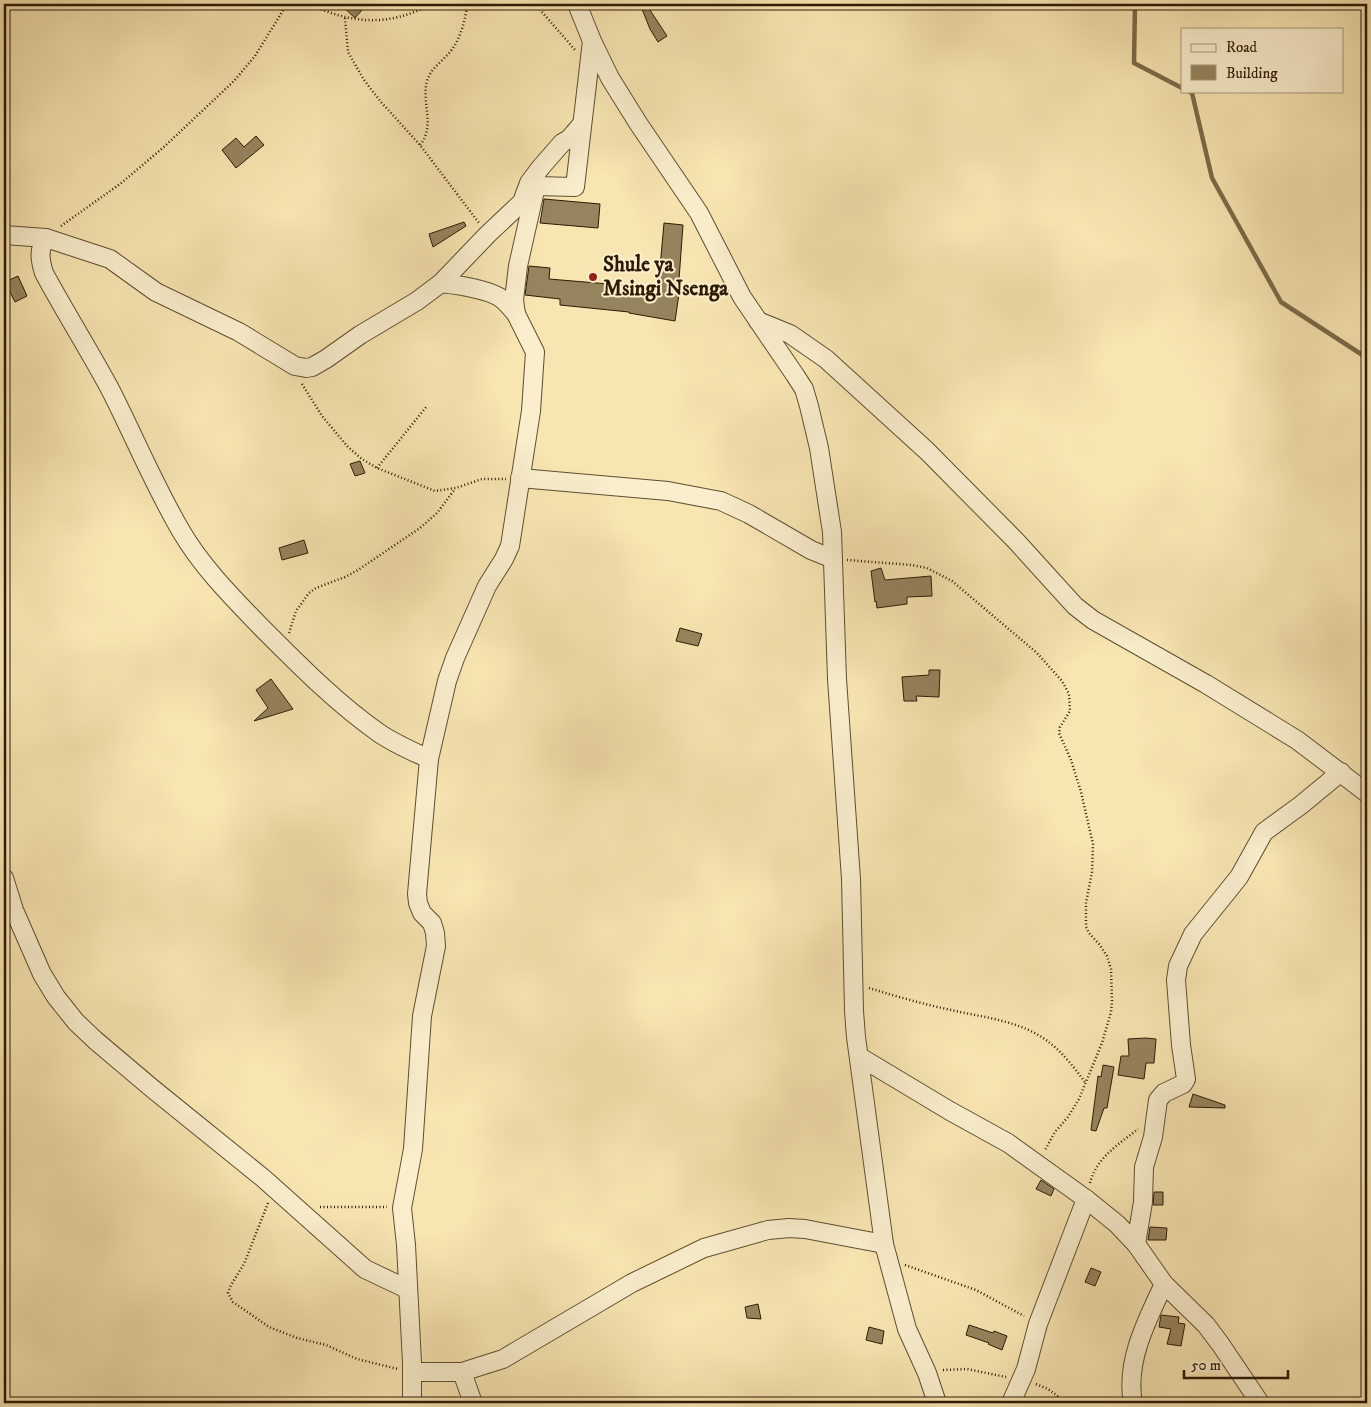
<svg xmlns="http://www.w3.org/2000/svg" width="1371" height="1407" font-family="'IM FELL DW Pica',serif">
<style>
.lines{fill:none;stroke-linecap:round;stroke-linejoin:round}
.stream{stroke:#7c6b49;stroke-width:4.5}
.building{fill:#96845e;stroke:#2c1b04}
.minor-casing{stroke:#5f4e30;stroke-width:20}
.path{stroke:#2c1b04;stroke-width:2.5;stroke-dasharray:1 2.5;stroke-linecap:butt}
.minor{stroke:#faeecd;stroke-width:18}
.poi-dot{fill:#8f2418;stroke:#faeecd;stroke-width:2}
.labels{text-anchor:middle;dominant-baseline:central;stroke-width:4;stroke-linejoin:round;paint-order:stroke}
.poi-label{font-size:21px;font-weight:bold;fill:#2c1b04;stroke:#faeecd;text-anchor:start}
</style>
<rect width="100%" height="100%" fill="#f7e5b2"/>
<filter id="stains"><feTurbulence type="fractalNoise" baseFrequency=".004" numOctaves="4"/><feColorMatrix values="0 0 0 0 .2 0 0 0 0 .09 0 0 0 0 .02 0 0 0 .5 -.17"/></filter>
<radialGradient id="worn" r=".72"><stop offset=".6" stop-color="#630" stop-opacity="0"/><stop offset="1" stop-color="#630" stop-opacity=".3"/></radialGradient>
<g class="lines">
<g class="stream">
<path d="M 1135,4 L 1134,63 L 1182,88"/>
<path d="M 1188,91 L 1192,93 L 1212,178 L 1281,302 L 1367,358"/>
</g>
</g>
<g class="building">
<path d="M 340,4 L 355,4 L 362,10 L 355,18 Z"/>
<path d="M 640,4 L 646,4 L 667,36 L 658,42 L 650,29 Z"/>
<path d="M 256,136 L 264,145 L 236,168 L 222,150 L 236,138 L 244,147 Z"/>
<path d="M 544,199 L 600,204 L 598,228 L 540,223 Z"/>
<path d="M 464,222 L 466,226 L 433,247 L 429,234 Z"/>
<path d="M 664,223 L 683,225 L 678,293 L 679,294 L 675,321 L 629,313 L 629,312 L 560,305 L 560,299 L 525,295 L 529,266 L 550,268 L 549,279 L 633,286 L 658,290 Z"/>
<path d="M 18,276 L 27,296 L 15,302 L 5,282 Z"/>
<path d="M 360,461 L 365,473 L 355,476 L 350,464 Z"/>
<path d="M 304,540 L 308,553 L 282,560 L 279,548 Z"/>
<path d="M 881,568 L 885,580 L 931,576 L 932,596 L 907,597 L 907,604 L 877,608 L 876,601 L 875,602 L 871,571 Z"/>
<path d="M 680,628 L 702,634 L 698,646 L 676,641 Z"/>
<path d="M 929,670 L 940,670 L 939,697 L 916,696 L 917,701 L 904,701 L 902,677 L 929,675 Z"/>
<path d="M 271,679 L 293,709 L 254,721 L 268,708 L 256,690 Z"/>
<path d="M 1146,1038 L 1156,1039 L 1154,1063 L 1146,1063 L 1144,1079 L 1118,1075 L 1121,1056 L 1129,1056 L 1128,1039 Z"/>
<path d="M 1103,1065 L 1114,1067 L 1107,1108 L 1104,1108 L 1096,1131 L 1091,1130 L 1098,1076 L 1101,1077 Z"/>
<path d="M 1193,1094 L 1225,1105 L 1225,1108 L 1189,1107 Z"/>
<path d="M 1041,1180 L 1054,1189 L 1051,1196 L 1036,1189 Z"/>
<path d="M 1154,1192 L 1163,1192 L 1163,1205 L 1153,1205 Z"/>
<path d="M 1150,1227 L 1167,1228 L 1166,1240 L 1148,1240 Z"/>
<path d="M 1091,1268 L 1101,1272 L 1095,1286 L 1085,1282 Z"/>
<path d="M 758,1304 L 761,1319 L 747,1318 L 745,1307 Z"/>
<path d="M 1161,1315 L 1179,1317 L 1178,1323 L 1185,1324 L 1181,1346 L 1167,1344 L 1171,1329 L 1159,1327 Z"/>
<path d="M 969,1325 L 993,1333 L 994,1331 L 1007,1336 L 1002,1350 L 988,1344 L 989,1343 L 966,1335 Z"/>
<path d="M 869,1327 L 884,1331 L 882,1344 L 866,1340 Z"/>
</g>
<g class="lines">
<g class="minor-casing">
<g id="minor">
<path d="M 577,4 L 592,41 L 610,78 L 638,123 L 699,213 L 742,297 L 795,375 L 804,389 L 809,406 L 819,448 L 832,532 L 837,679 L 851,879 L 854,1011 L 856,1037 L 884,1244 L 907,1329 L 927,1373 L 937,1403"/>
<path d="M 4,235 L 46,238 L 110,259 L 156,292 L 239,332 L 295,366 L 306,368 L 312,367 L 326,359 L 360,335 L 417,301 L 441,283 L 488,234 L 522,202 L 529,183 L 541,167 L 562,143 L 569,139 L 581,125"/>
<path d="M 46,238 C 38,250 40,260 44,273 C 65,312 89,350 110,389 C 134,436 154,485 181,531 C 202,567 232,597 261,627 C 298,664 336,703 379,733 C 395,744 412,751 429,759"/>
<path d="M 441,283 C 458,285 489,289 502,299 C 507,303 512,309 516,314"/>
<path d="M 758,321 L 790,334 L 826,359 L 927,451 L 1016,541 L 1075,606 L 1093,620 L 1206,684 L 1297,740 L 1367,793"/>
<path d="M 520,478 L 668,491 L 721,501 L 749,514 L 811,550 L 833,559"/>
<path d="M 4,878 L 14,910 L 42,974 L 56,997 L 76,1022 L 95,1040 L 153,1089 L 263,1178 L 365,1269 L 407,1289"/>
<path d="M 860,1057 L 950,1111 L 1008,1143 L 1086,1199 L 1117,1224 L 1136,1244 L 1164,1284 L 1206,1325 L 1221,1345 L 1260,1403"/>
<path d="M 1136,1244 L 1143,1202 L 1144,1167 L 1153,1137 L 1158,1100 L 1164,1093 L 1183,1084 L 1186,1079 L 1181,1045 L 1176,980 L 1178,966 L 1193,934 L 1239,877 L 1264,832 L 1301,805 L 1341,772"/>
<path d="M 412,1372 L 462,1372 L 503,1359 L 632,1283 L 704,1248 L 729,1241 L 768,1230 L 789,1228 L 805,1229 L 884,1244"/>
<path d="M 462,1372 L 473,1403"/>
<path d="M 412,1403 L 412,1363 L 406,1245 L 402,1208 L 413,1149 L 422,1016 L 436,946 L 435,933 L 432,923 L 422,913 L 418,903 L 417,894 L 429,759 L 447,681 L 455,658 L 487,586 L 504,559 L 510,546 L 531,411 L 535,352 L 516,314 L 514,300 L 518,266 L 536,186 L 575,187 L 592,41"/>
<path d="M 1011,1403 L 1026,1369 L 1038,1324 L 1086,1199"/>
<path d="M 1133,1403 C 1125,1362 1147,1320 1164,1284"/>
</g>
</g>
<g class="path">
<path d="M 308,4 C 353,24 388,27 432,4"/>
<path d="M 535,4 L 576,51"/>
<path d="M 345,18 L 348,52 L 364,80 L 381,102 L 420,145 L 479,223"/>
<path d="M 420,145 C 436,125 421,103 427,81 C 431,67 445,60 453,48 C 461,36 466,18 467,4"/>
<path d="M 61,226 L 120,184 L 165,146 L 234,81 L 255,56 L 287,4"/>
<path d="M 302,384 L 322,416 L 348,447 L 362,459 L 377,468 L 435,491 L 456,488 L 482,479 L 506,479"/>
<path d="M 377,468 L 427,406"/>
<path d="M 847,560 L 912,565 L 927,568 L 952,581 L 1037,653 L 1062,681 L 1069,694 L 1070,711 L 1060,727 L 1059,733 L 1071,760 L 1081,792 L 1093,844 L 1092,872 L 1086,903 L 1086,927 L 1089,933 L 1099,944 L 1107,956 L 1111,969 L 1112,1001 L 1111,1012 L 1102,1043 L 1079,1099 L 1068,1117 L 1055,1132 L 1045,1150"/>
<path d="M 289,633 L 296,611 L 309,593 L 316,588 L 345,577 L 358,570 L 420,528 L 437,513 L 455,489"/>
<path d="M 869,988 C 895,996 923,1004 951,1010 C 981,1017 1016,1020 1043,1038 C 1060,1049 1073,1066 1085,1082"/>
<path d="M 1090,1183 C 1096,1158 1119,1144 1138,1129"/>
<path d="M 268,1203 L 244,1264 L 231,1285 L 228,1293 L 233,1302 L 269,1327 L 297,1338 L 326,1345 L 357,1359 L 398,1369"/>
<path d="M 320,1207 L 387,1207"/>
<path d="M 905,1265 L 976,1290 L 1024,1316"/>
<path d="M 943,1370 L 967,1369 L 1006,1377"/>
<path d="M 1036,1384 L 1048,1389 L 1067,1403"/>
<path d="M 758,1397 L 760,1403"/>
</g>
<use href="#minor" class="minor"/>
</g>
<circle class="poi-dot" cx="593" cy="277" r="5"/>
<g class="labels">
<g class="poi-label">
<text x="603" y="265">Shule ya<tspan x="603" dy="24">Msingi Nsenga</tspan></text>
</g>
</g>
<rect width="1371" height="1407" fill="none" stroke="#f7e5b2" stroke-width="20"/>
<rect x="5" y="5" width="1361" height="1397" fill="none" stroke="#2c1b04" stroke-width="2.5"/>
<rect x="10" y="10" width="1351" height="1387" fill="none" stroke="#2c1b04"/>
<rect x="1181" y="28" width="162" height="65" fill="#faeecd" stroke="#a89a7d"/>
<rect x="1191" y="44" width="25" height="8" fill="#faeecd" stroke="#a89a7d"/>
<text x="1226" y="52" font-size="15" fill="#2c1b04">Road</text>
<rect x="1191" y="65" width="25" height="15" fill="#96845e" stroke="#a89a7d"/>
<text x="1226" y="78" font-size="15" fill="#2c1b04">Building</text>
<path d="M1184 1370v8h104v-8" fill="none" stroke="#2c1b04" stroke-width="2.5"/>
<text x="1191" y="1370" font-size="15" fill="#2c1b04" stroke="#faeecd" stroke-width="4" paint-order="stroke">50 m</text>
<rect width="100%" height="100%" filter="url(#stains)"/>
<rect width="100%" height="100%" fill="url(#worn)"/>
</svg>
